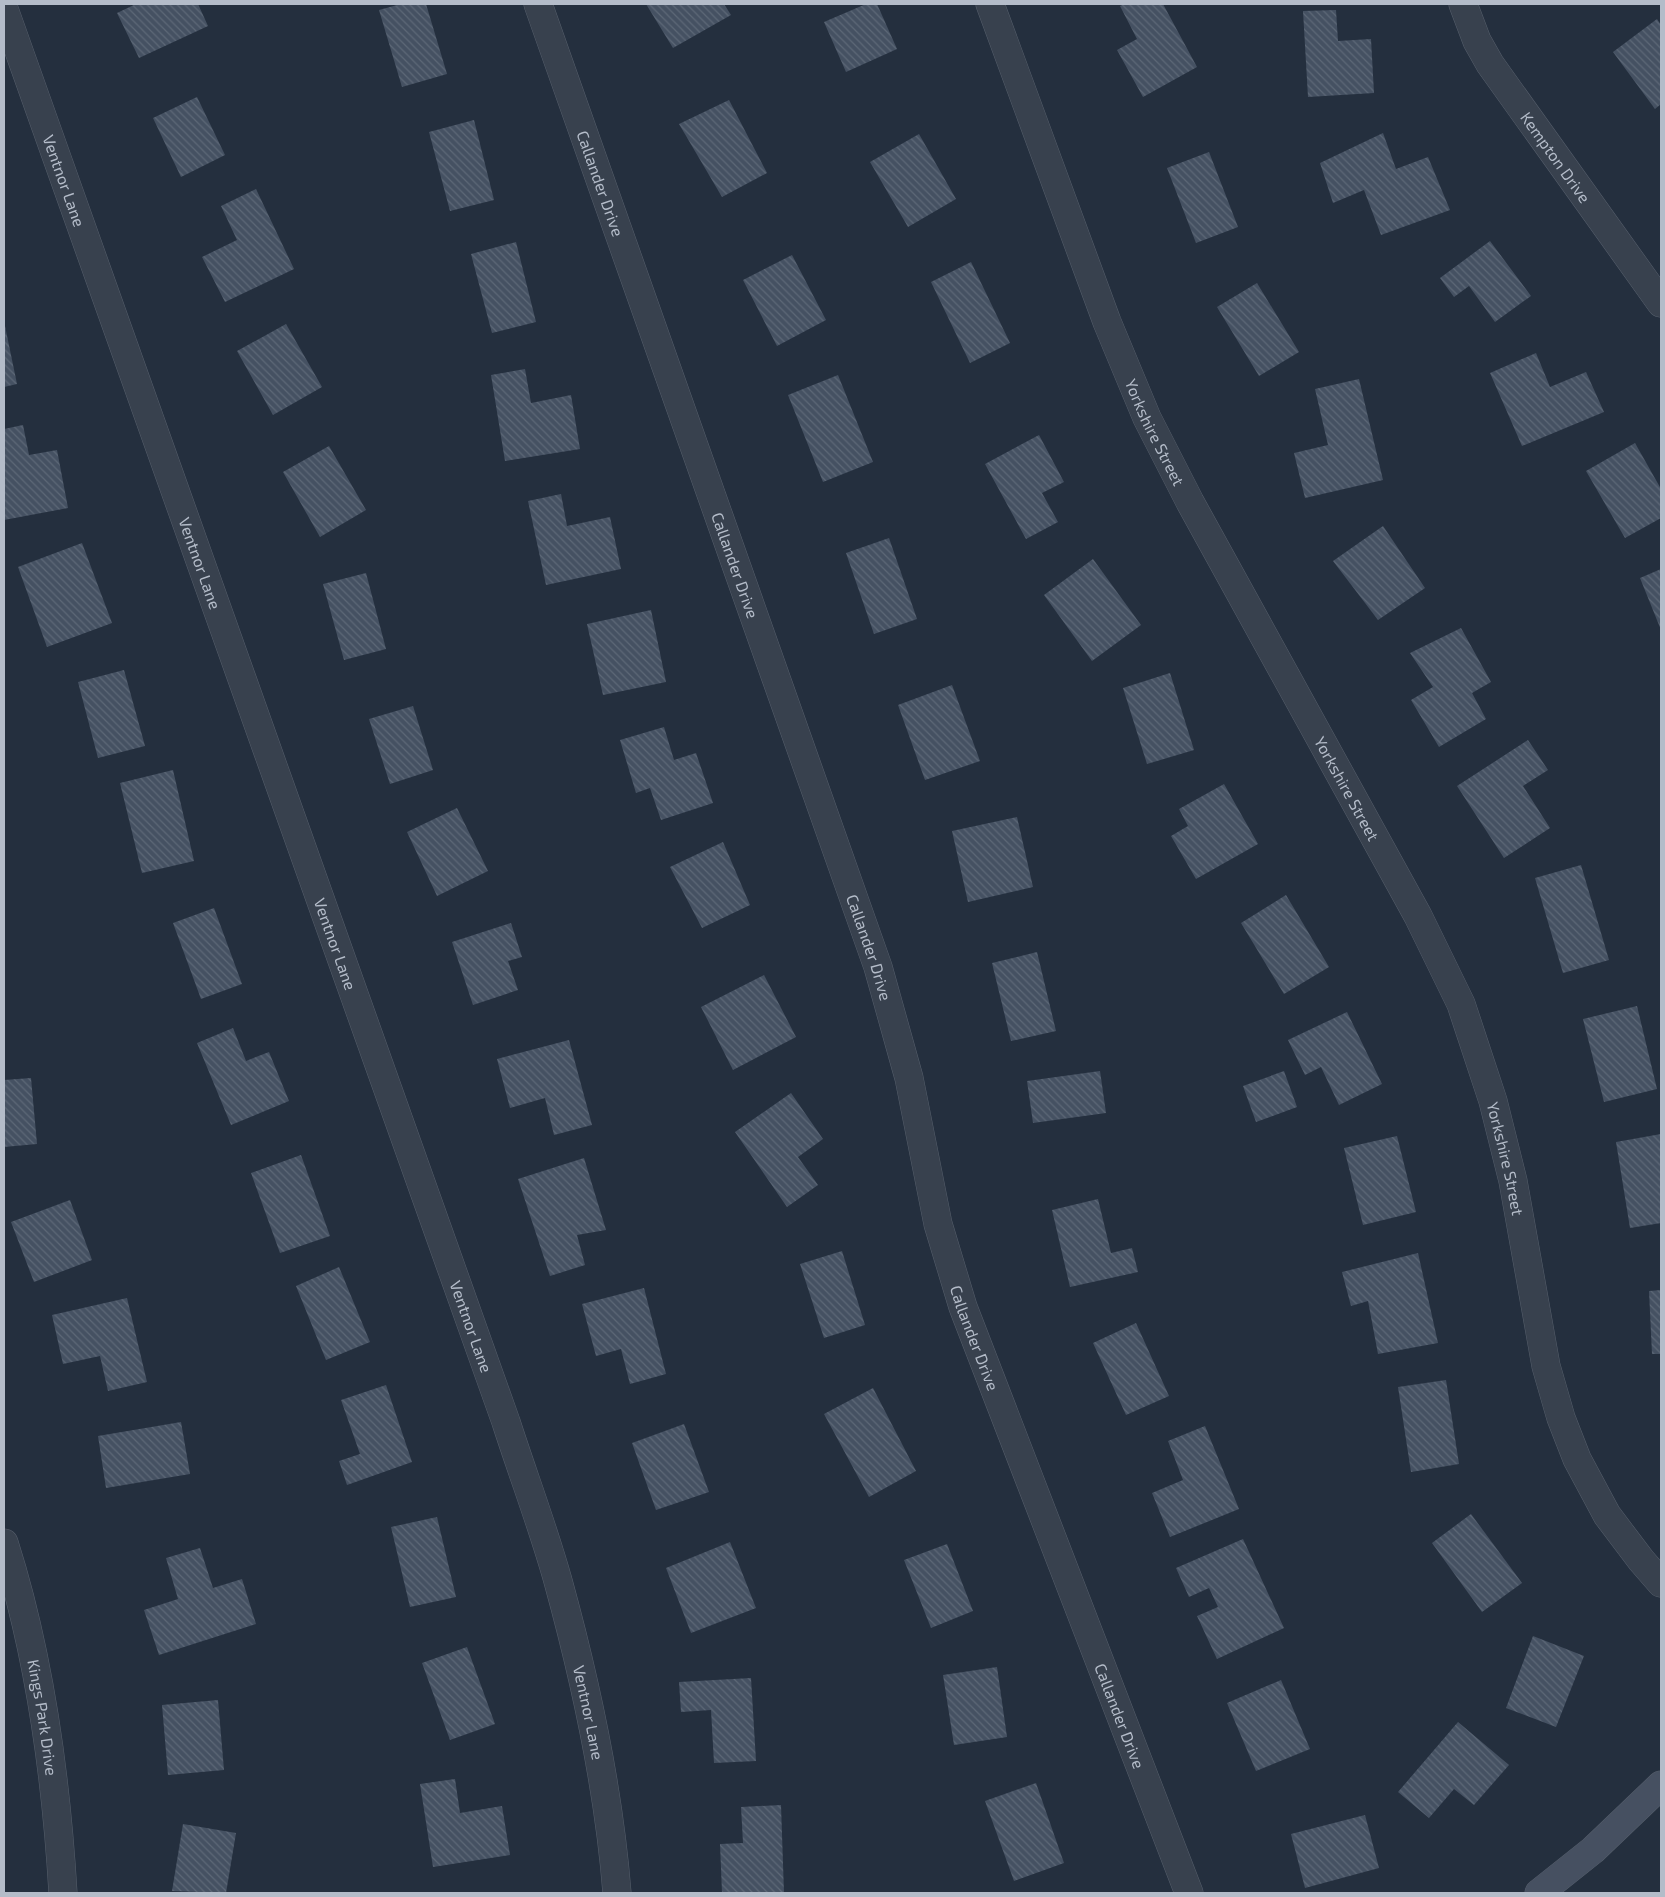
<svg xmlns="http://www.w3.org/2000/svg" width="1665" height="1897" font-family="'Exo 2',sans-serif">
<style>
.building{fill:url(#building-back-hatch)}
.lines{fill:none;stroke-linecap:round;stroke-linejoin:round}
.street-casing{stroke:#565f6c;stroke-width:29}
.secondary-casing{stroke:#565f6c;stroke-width:29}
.street{stroke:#38414e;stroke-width:28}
.secondary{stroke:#465061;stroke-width:28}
.labels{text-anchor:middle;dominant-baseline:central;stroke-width:5;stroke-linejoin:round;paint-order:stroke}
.street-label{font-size:16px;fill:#b4bcc9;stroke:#1d2633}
</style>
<defs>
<pattern id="building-back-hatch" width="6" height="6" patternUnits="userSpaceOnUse" patternTransform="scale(1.25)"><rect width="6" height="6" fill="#455162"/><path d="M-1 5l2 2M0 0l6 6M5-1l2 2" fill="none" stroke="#5d6877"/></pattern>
</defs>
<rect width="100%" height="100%" fill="#242f3e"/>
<g class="building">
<path d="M 136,4 L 198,4 L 208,26 L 139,58 L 117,13 Z"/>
<path d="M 401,4 L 426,4 L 447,74 L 402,87 L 379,10 Z"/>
<path d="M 646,4 L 724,4 L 731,15 L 673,48 Z"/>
<path d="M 866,4 L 877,4 L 897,49 L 846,72 L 824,22 Z"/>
<path d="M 1124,4 L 1163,4 L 1197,67 L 1143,97 L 1117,50 L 1137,39 L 1120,6 Z"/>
<path d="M 1336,10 L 1338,41 L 1371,39 L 1374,93 L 1308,97 L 1303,11 Z"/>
<path d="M 1657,19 L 1661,25 L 1661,104 L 1655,109 L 1613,52 Z"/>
<path d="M 197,97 L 225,155 L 181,177 L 153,118 Z"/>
<path d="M 729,100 L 767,173 L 722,197 L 679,124 Z"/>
<path d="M 474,120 L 494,200 L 450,211 L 429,132 Z"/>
<path d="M 1383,133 L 1396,169 L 1428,157 L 1450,210 L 1381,235 L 1364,190 L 1333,203 L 1320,163 Z"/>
<path d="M 919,134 L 956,199 L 908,227 L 870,162 Z"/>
<path d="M 1209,152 L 1238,227 L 1196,243 L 1167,168 Z"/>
<path d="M 256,189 L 294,269 L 225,302 L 202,257 L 237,240 L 221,206 Z"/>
<path d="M 1490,241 L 1531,296 L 1495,322 L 1469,286 L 1454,297 L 1440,278 Z"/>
<path d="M 516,242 L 536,322 L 492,333 L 471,254 Z"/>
<path d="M 792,255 L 826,320 L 777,346 L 743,280 Z"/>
<path d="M 971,262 L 1010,343 L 970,363 L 931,282 Z"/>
<path d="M 1257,283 L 1299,352 L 1259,376 L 1217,307 Z"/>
<path d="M 286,324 L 322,387 L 273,415 L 237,351 Z"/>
<path d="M 5,326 L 17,384 L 4,387 L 4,327 Z"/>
<path d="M 1536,353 L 1550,387 L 1586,372 L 1604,412 L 1522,446 L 1490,373 Z"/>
<path d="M 525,369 L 531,403 L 571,395 L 580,449 L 505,461 L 491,375 Z"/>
<path d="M 838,375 L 873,462 L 823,482 L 788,395 Z"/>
<path d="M 1359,379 L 1383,480 L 1305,498 L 1294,453 L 1328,445 L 1315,389 Z"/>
<path d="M 23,425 L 29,455 L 57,450 L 68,508 L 4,520 L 4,429 Z"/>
<path d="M 1039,435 L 1064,482 L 1042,493 L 1058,522 L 1026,539 L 985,464 Z"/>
<path d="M 1635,443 L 1661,489 L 1661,518 L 1625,538 L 1586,471 Z"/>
<path d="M 329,446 L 366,510 L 320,537 L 283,472 Z"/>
<path d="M 561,494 L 567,526 L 610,517 L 621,569 L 546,585 L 528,501 Z"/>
<path d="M 1383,526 L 1425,588 L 1378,620 L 1333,561 Z"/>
<path d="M 889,538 L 917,619 L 874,634 L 846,553 Z"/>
<path d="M 82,543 L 112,623 L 47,647 L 18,567 Z"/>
<path d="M 1093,559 L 1141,625 L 1092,661 L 1044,595 Z"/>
<path d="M 1661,569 L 1661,630 L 1640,578 Z"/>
<path d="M 366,573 L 386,649 L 344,660 L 323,584 Z"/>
<path d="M 651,610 L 666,682 L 603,695 L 587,624 Z"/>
<path d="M 1461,628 L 1491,682 L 1472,693 L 1486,719 L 1439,747 L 1411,700 L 1433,687 L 1410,653 Z"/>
<path d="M 124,670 L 145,746 L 98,758 L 78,682 Z"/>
<path d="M 1170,673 L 1194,750 L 1147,764 L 1123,688 Z"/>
<path d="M 952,685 L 980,761 L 925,780 L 898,705 Z"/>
<path d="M 413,706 L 433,770 L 390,784 L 369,719 Z"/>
<path d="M 664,727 L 674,760 L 696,753 L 713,803 L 661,820 L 650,788 L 636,793 L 620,740 Z"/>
<path d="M 1528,740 L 1548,770 L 1523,786 L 1550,828 L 1504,858 L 1457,786 Z"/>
<path d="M 173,770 L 194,861 L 142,873 L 120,783 Z"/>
<path d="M 1224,784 L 1258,844 L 1196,879 L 1171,836 L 1188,826 L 1179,809 Z"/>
<path d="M 457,808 L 488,871 L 437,896 L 407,832 Z"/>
<path d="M 1017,817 L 1033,887 L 968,902 L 952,831 Z"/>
<path d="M 723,842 L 750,905 L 702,928 L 670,867 Z"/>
<path d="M 1581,865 L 1609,960 L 1563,973 L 1535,878 Z"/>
<path d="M 1286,895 L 1329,967 L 1284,994 L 1241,923 Z"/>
<path d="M 214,908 L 242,984 L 201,999 L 173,923 Z"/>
<path d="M 511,923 L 522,957 L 508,961 L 518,990 L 473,1005 L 452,942 Z"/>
<path d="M 1037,952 L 1056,1031 L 1011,1041 L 992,963 Z"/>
<path d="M 764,975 L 796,1037 L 733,1070 L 701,1007 Z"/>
<path d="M 1637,1006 L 1657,1089 L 1604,1102 L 1583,1019 Z"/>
<path d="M 1347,1012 L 1382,1084 L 1339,1105 L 1321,1067 L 1305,1075 L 1288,1040 Z"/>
<path d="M 233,1028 L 246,1061 L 269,1052 L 289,1101 L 231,1125 L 197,1043 Z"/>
<path d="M 569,1040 L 592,1125 L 554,1135 L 545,1098 L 510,1108 L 497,1059 Z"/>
<path d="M 1100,1071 L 1106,1113 L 1033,1123 L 1027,1081 Z"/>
<path d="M 1284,1071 L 1297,1107 L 1256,1122 L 1243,1086 Z"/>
<path d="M 31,1078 L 37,1144 L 4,1147 L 4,1080 Z"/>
<path d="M 791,1093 L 823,1139 L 798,1157 L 818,1185 L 787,1207 L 735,1132 Z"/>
<path d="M 1661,1134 L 1661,1223 L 1630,1228 L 1616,1142 Z"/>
<path d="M 1397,1136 L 1416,1212 L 1363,1225 L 1344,1148 Z"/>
<path d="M 301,1155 L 330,1236 L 280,1253 L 251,1173 Z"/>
<path d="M 584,1158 L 606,1230 L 577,1235 L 585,1265 L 550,1276 L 518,1179 Z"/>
<path d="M 1098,1199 L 1111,1253 L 1132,1248 L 1138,1272 L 1070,1287 L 1052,1210 Z"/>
<path d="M 70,1200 L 92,1260 L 34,1282 L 11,1222 Z"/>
<path d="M 842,1251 L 865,1325 L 824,1338 L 800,1264 Z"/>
<path d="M 1418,1253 L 1438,1343 L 1378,1354 L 1368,1301 L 1351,1306 L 1342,1272 Z"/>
<path d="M 339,1267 L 370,1342 L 326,1360 L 296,1286 Z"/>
<path d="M 644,1288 L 666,1374 L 630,1384 L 621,1349 L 596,1356 L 582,1304 Z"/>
<path d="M 1661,1290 L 1661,1354 L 1652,1354 L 1649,1291 Z"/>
<path d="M 127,1298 L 147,1382 L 108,1391 L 100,1356 L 63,1364 L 52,1315 Z"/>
<path d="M 1136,1323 L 1169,1396 L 1126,1415 L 1093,1343 Z"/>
<path d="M 1446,1380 L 1459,1464 L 1411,1472 L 1398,1387 Z"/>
<path d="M 386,1385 L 412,1462 L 347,1485 L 339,1461 L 360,1454 L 341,1400 Z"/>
<path d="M 873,1388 L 916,1471 L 869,1497 L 824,1414 Z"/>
<path d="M 181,1422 L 190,1474 L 106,1488 L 98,1436 Z"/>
<path d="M 684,1424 L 709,1492 L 656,1510 L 632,1443 Z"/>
<path d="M 1205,1426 L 1239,1509 L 1170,1537 L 1152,1493 L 1183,1480 L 1168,1441 Z"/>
<path d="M 1471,1514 L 1522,1583 L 1482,1612 L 1432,1543 Z"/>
<path d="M 437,1517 L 456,1597 L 410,1607 L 391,1527 Z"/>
<path d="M 1243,1539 L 1284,1628 L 1217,1659 L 1197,1616 L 1218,1607 L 1209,1588 L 1189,1597 L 1176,1568 Z"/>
<path d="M 730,1542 L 756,1608 L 691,1633 L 666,1568 Z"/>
<path d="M 947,1544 L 973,1611 L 931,1628 L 904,1560 Z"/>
<path d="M 200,1548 L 213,1588 L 242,1579 L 256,1624 L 159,1655 L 144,1610 L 178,1599 L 166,1558 Z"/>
<path d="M 1533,1636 L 1584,1656 L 1556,1727 L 1506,1708 Z"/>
<path d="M 467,1647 L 495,1724 L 450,1740 L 422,1663 Z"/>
<path d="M 997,1667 L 1007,1737 L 954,1745 L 943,1675 Z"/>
<path d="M 751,1678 L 756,1761 L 714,1763 L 711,1710 L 681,1712 L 679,1682 Z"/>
<path d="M 1281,1680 L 1310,1749 L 1256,1771 L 1227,1703 Z"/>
<path d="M 218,1700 L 224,1770 L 168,1775 L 162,1705 Z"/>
<path d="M 1458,1722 L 1509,1765 L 1474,1805 L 1454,1789 L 1429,1818 L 1398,1792 Z"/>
<path d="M 455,1779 L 460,1813 L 502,1806 L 510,1855 L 433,1867 L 420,1784 Z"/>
<path d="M 1036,1783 L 1064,1863 L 1014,1881 L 985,1801 Z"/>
<path d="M 781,1805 L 784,1893 L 722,1893 L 720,1844 L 743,1843 L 741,1807 Z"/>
<path d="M 1365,1815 L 1379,1868 L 1305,1888 L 1291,1834 Z"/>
<path d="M 183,1824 L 236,1833 L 226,1893 L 172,1891 Z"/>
</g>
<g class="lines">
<g class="street-casing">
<g id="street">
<path id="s1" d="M 538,4 L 878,967 L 909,1078 L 938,1224 L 963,1307 L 1189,1893"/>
<path id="s2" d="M 990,4 L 1107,322 L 1147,418 L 1190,502 L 1418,916 L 1461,1004 L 1493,1101 L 1513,1181 L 1546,1366 L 1561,1418 L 1577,1459 L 1607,1515 L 1641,1560 L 1661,1583"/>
<path id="s3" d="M 1463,4 L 1477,41 L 1490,64 L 1661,303"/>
<path id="s4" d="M 4,9 L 506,1422 C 523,1475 543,1527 558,1581 C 585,1679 609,1791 617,1893"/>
<path id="s5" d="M 4,1543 C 40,1656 56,1775 63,1893"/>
</g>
</g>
<g class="secondary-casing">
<path id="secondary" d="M 1539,1893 L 1593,1850 L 1661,1785"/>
</g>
<use href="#street" class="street"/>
<use href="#secondary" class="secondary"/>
</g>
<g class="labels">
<g class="street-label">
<text stroke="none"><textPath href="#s3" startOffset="180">Kempton Drive</textPath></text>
<text stroke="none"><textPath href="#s4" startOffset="182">Ventnor Lane</textPath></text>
<text stroke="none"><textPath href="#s1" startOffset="190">Callander Drive</textPath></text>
<text stroke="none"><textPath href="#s2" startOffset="459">Yorkshire Street</textPath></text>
<text stroke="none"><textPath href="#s4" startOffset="588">Ventnor Lane</textPath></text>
<text stroke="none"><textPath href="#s1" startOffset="595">Callander Drive</textPath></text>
<text stroke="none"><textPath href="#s2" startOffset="864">Yorkshire Street</textPath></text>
<text stroke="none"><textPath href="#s4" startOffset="992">Ventnor Lane</textPath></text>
<text stroke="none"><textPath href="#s1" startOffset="1000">Callander Drive</textPath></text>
<text stroke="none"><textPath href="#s2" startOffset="1269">Yorkshire Street</textPath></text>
<text stroke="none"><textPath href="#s4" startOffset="1398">Ventnor Lane</textPath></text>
<text stroke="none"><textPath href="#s1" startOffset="1405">Callander Drive</textPath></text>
<text stroke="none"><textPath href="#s4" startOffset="1802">Ventnor Lane</textPath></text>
<text stroke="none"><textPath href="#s1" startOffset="1810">Callander Drive</textPath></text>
<text stroke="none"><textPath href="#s5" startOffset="179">Kings Park Drive</textPath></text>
</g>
</g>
<rect width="1665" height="1897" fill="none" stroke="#b4bcc9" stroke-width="10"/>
</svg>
